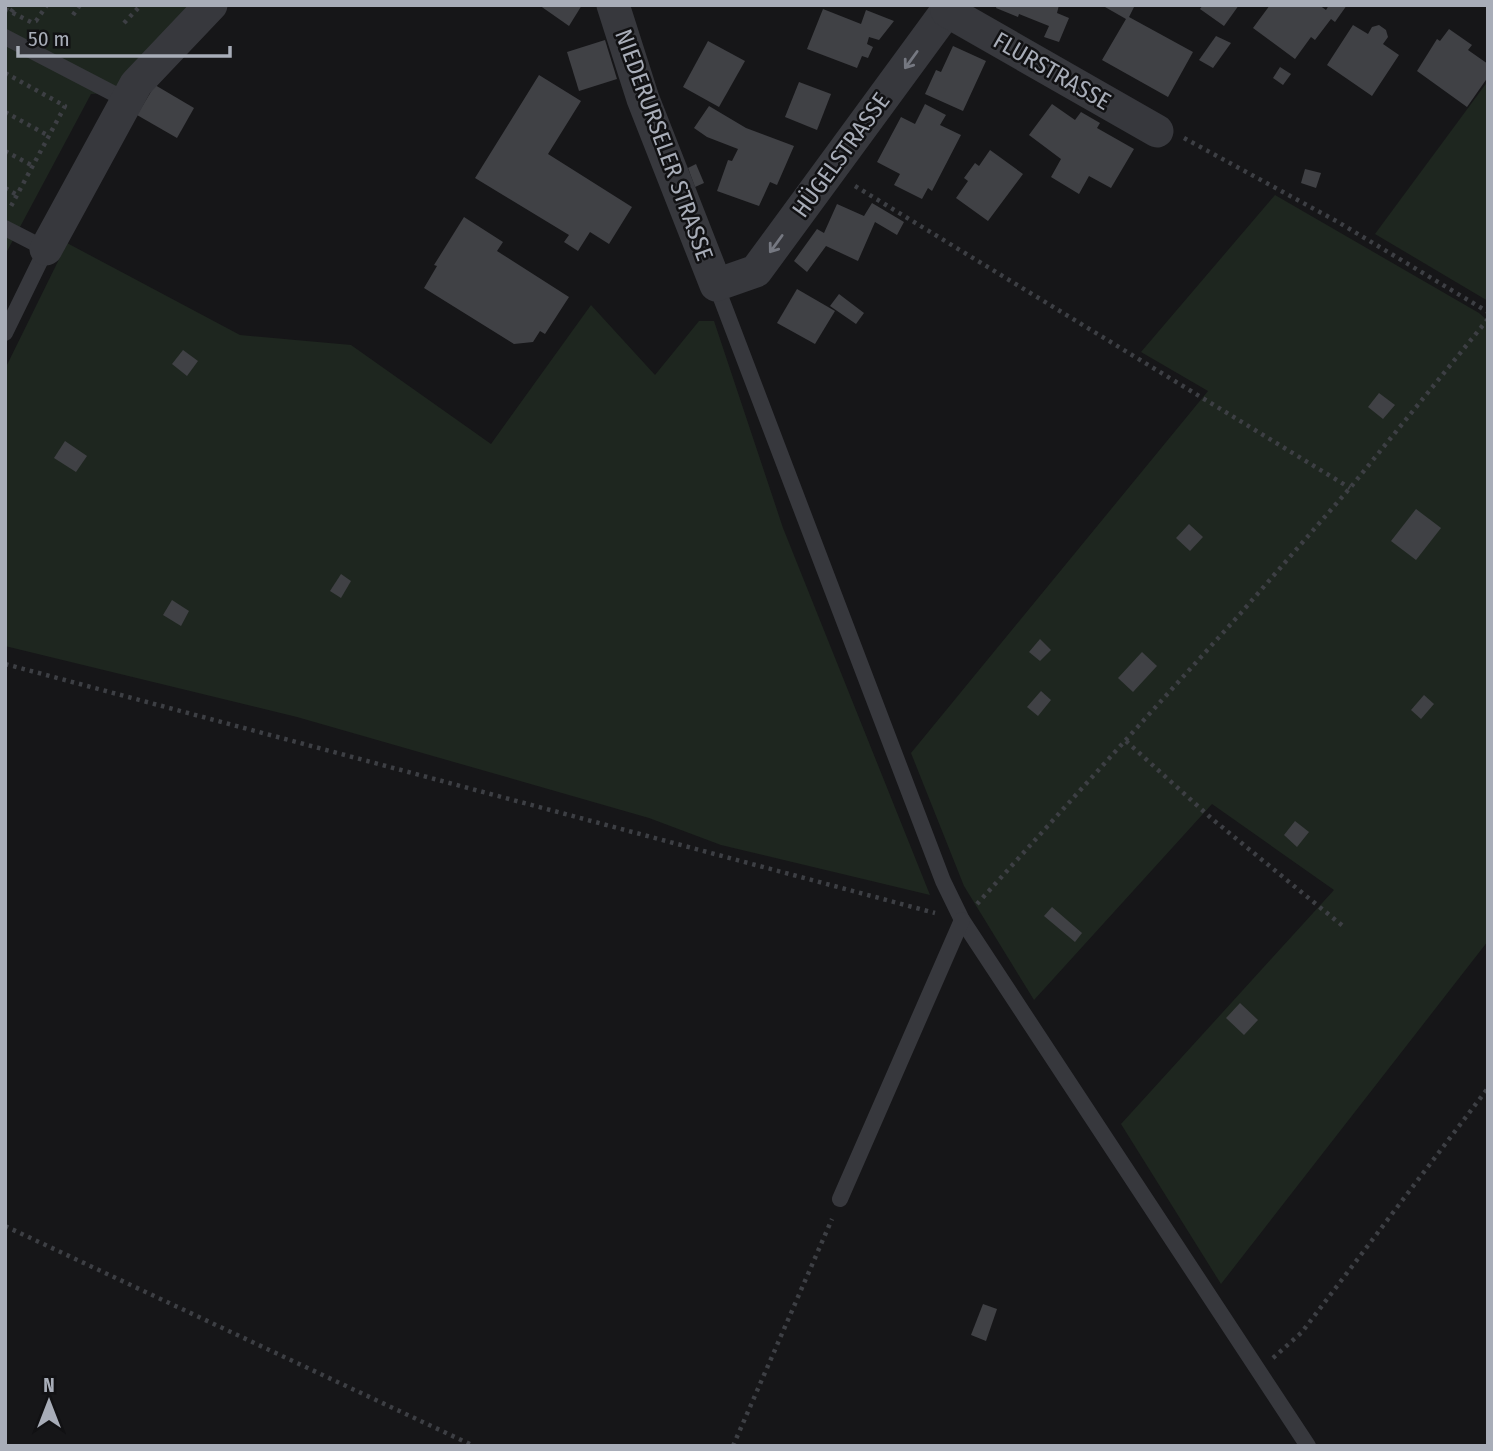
<svg xmlns="http://www.w3.org/2000/svg" width="1493" height="1451" font-family="'Fira Sans Condensed',sans-serif">
<style>
.green{fill:#1e261f}
.building{fill:#404145}
.lines{fill:none;stroke-linecap:round;stroke-linejoin:round}
.path{stroke:#3d3f44;stroke-width:4.5;stroke-dasharray:3.5 5;stroke-linecap:butt}
.service{stroke:#37383d;stroke-width:16}
.minor{stroke:#37383d;stroke-width:33}
.oneway{stroke:#757881}
.labels{text-anchor:middle;dominant-baseline:central;stroke-width:5;stroke-linejoin:round;paint-order:stroke}
.street-label{font-size:24px;fill:#a8adb8;stroke:#111113}
</style>
<rect width="100%" height="100%" fill="#161618"/>
<g class="green">
<path d="M 5,5 L 197,5 L 114,93 L 91,94 L 5,255 Z"/>
<path d="M 1488,81 L 1488,301 L 1375,234 Z"/>
<path d="M 1275,195 L 1479,313 L 1488,321 L 1488,941 L 1221,1284 L 1121,1124 L 1334,890 L 1212,804 L 1034,1000 L 964,886 L 911,753 L 1208,391 L 1141,352 Z"/>
<path d="M 67,243 L 240,335 L 351,345 L 491,444 L 591,305 L 655,375 L 699,321 L 714,321 L 783,528 L 930,895 L 721,845 L 649,818 L 297,717 L 5,646 L 5,369 Z"/>
</g>
<g class="building">
<path d="M 539,5 L 582,5 L 569,26 Z"/>
<path d="M 997,5 L 1059,5 L 1057,13 L 1069,18 L 1059,42 L 1044,37 L 1049,26 L 1019,14 L 1018,17 L 996,8 Z"/>
<path d="M 1106,5 L 1135,5 L 1129,17 L 1193,52 L 1168,97 L 1102,60 L 1126,19 L 1105,7 Z"/>
<path d="M 1203,5 L 1239,5 L 1224,26 L 1200,9 Z"/>
<path d="M 1270,5 L 1319,5 L 1326,10 L 1329,5 L 1347,5 L 1335,22 L 1331,19 L 1315,40 L 1311,37 L 1295,59 L 1253,28 Z"/>
<path d="M 823,9 L 861,24 L 866,10 L 894,21 L 879,40 L 869,37 L 867,44 L 873,47 L 868,58 L 862,56 L 857,68 L 807,49 Z"/>
<path d="M 1353,25 L 1368,34 L 1372,27 L 1379,25 L 1386,30 L 1388,37 L 1383,44 L 1399,55 L 1372,96 L 1327,65 Z"/>
<path d="M 1449,29 L 1472,45 L 1468,50 L 1488,64 L 1488,77 L 1467,107 L 1417,71 L 1437,39 L 1440,41 Z"/>
<path d="M 1216,36 L 1231,43 L 1213,68 L 1199,60 Z"/>
<path d="M 605,40 L 617,79 L 579,91 L 567,52 Z"/>
<path d="M 708,41 L 745,61 L 719,107 L 683,87 Z"/>
<path d="M 953,46 L 986,61 L 963,111 L 925,94 L 936,70 L 941,72 Z"/>
<path d="M 1280,67 L 1291,74 L 1283,85 L 1273,78 Z"/>
<path d="M 539,75 L 581,101 L 548,154 L 632,207 L 609,244 L 590,232 L 578,251 L 564,242 L 569,235 L 475,178 Z"/>
<path d="M 799,82 L 831,94 L 817,130 L 785,117 Z"/>
<path d="M 155,85 L 194,108 L 177,138 L 137,115 Z"/>
<path d="M 925,104 L 946,115 L 940,125 L 961,135 L 932,191 L 928,188 L 922,199 L 894,185 L 900,174 L 877,162 L 901,117 L 915,124 Z"/>
<path d="M 1052,104 L 1075,120 L 1081,112 L 1100,123 L 1097,128 L 1134,149 L 1111,188 L 1089,176 L 1079,194 L 1051,177 L 1061,159 L 1029,135 Z"/>
<path d="M 709,106 L 746,128 L 794,146 L 777,185 L 770,182 L 759,206 L 717,191 L 728,160 L 732,161 L 738,149 L 707,137 L 694,128 Z"/>
<path d="M 990,150 L 1023,174 L 988,221 L 956,198 L 968,181 L 964,178 L 975,163 L 979,166 Z"/>
<path d="M 696,164 L 704,183 L 695,187 L 688,168 Z"/>
<path d="M 1305,169 L 1321,173 L 1316,188 L 1301,183 Z"/>
<path d="M 872,203 L 904,222 L 897,235 L 875,222 L 858,261 L 826,246 L 807,272 L 794,261 L 817,229 L 824,233 L 837,204 L 864,216 Z"/>
<path d="M 464,217 L 503,242 L 497,251 L 569,297 L 545,334 L 540,331 L 533,342 L 514,344 L 424,288 L 437,266 L 434,265 Z"/>
<path d="M 797,289 L 835,311 L 815,344 L 777,323 Z"/>
<path d="M 839,294 L 864,313 L 856,324 L 830,306 Z"/>
<path d="M 183,350 L 198,361 L 187,376 L 172,364 Z"/>
<path d="M 1379,393 L 1395,405 L 1383,419 L 1368,407 Z"/>
<path d="M 65,441 L 87,456 L 76,472 L 54,458 Z"/>
<path d="M 1416,509 L 1441,528 L 1416,560 L 1391,541 Z"/>
<path d="M 1189,524 L 1203,537 L 1190,551 L 1176,538 Z"/>
<path d="M 341,574 L 351,581 L 341,598 L 330,591 Z"/>
<path d="M 172,600 L 189,611 L 181,626 L 163,615 Z"/>
<path d="M 1040,639 L 1051,650 L 1040,661 L 1029,652 Z"/>
<path d="M 1142,652 L 1157,666 L 1133,692 L 1118,678 Z"/>
<path d="M 1041,691 L 1051,700 L 1038,716 L 1027,707 Z"/>
<path d="M 1424,695 L 1434,704 L 1421,719 L 1411,710 Z"/>
<path d="M 1295,821 L 1309,832 L 1297,847 L 1284,835 Z"/>
<path d="M 1052,907 L 1082,933 L 1075,942 L 1044,916 Z"/>
<path d="M 1240,1003 L 1258,1020 L 1244,1035 L 1226,1018 Z"/>
<path d="M 983,1304 L 997,1309 L 986,1341 L 971,1335 Z"/>
</g>
<g class="lines">
<g class="path">
<path d="M 5,9 L 31,22 L 36,21 L 47,5"/>
<path d="M 11,12 L 16,5"/>
<path d="M 73,15 L 80,5"/>
<path d="M 124,23 L 141,5"/>
<path d="M 5,73 L 65,106 L 10,208"/>
<path d="M 5,112 L 49,136"/>
<path d="M 1184,138 L 1338,222 L 1488,312"/>
<path d="M 5,151 L 33,166"/>
<path d="M 855,186 L 1350,488"/>
<path d="M 5,188 L 17,195"/>
<path d="M 5,664 L 935,913"/>
<path d="M 1126,741 L 1211,818 L 1344,927"/>
<path d="M 977,904 L 1240,614 L 1350,488 L 1488,319"/>
<path d="M 5,1226 L 474,1446"/>
<path d="M 1273,1358 L 1302,1332 L 1488,1088"/>
<path d="M 733,1446 L 832,1219"/>
</g>
<g class="service">
<path d="M 5,37 L 126,100"/>
<path d="M 5,228 L 46,249 L 5,333"/>
<path d="M 716,285 L 943,881 L 962,920 L 1308,1446"/>
<path d="M 840,1199 L 962,920"/>
</g>
<g class="minor">
<path d="M 613,5 L 643,99 L 716,285 L 756,271 L 951,5"/>
<path d="M 947,11 L 1157,131"/>
<path d="M 46,249 L 136,84 L 211,5"/>
</g>
</g>
<defs><path id="oneway-shaft" d="M-6 0H5M1.5-3L5.5 0L1.5 3" fill="none" stroke-width="1.6" stroke-linecap="round" stroke-linejoin="round" transform="scale(1.75)"/></defs>
<g class="oneway">
<use href="#oneway-shaft" transform="translate(911 60) rotate(126)"/>
<use href="#oneway-shaft" transform="translate(776 244) rotate(126)"/>
</g>
<g class="labels">
<g class="street-label">
<text transform="translate(1052 71) rotate(30)">FLURSTRASSE</text>
<text transform="translate(664 145) rotate(70)">NIEDERURSELER STRASSE</text>
<text transform="translate(841 155) rotate(-54)">HÜGELSTRASSE</text>
</g>
</g>
<rect width="1493" height="1451" fill="none" stroke="#a8adb8" stroke-width="14"/>
<g transform="translate(49 1402)" stroke="#111113" stroke-width="5" paint-order="stroke">
<path d="M0-5L12 26L0 18L-12 26Z" fill="#a8adb8"/>
<text y="-10" font-size="19" font-weight="bold" text-anchor="middle" fill="#a8adb8">N</text>
</g>
<path d="M18 46v10h212v-10" fill="none" stroke="#a8adb8" stroke-width="3.5"/>
<text x="28" y="46" font-size="21" fill="#a8adb8" stroke="#111113" stroke-width="5" paint-order="stroke">50 m</text>
</svg>
